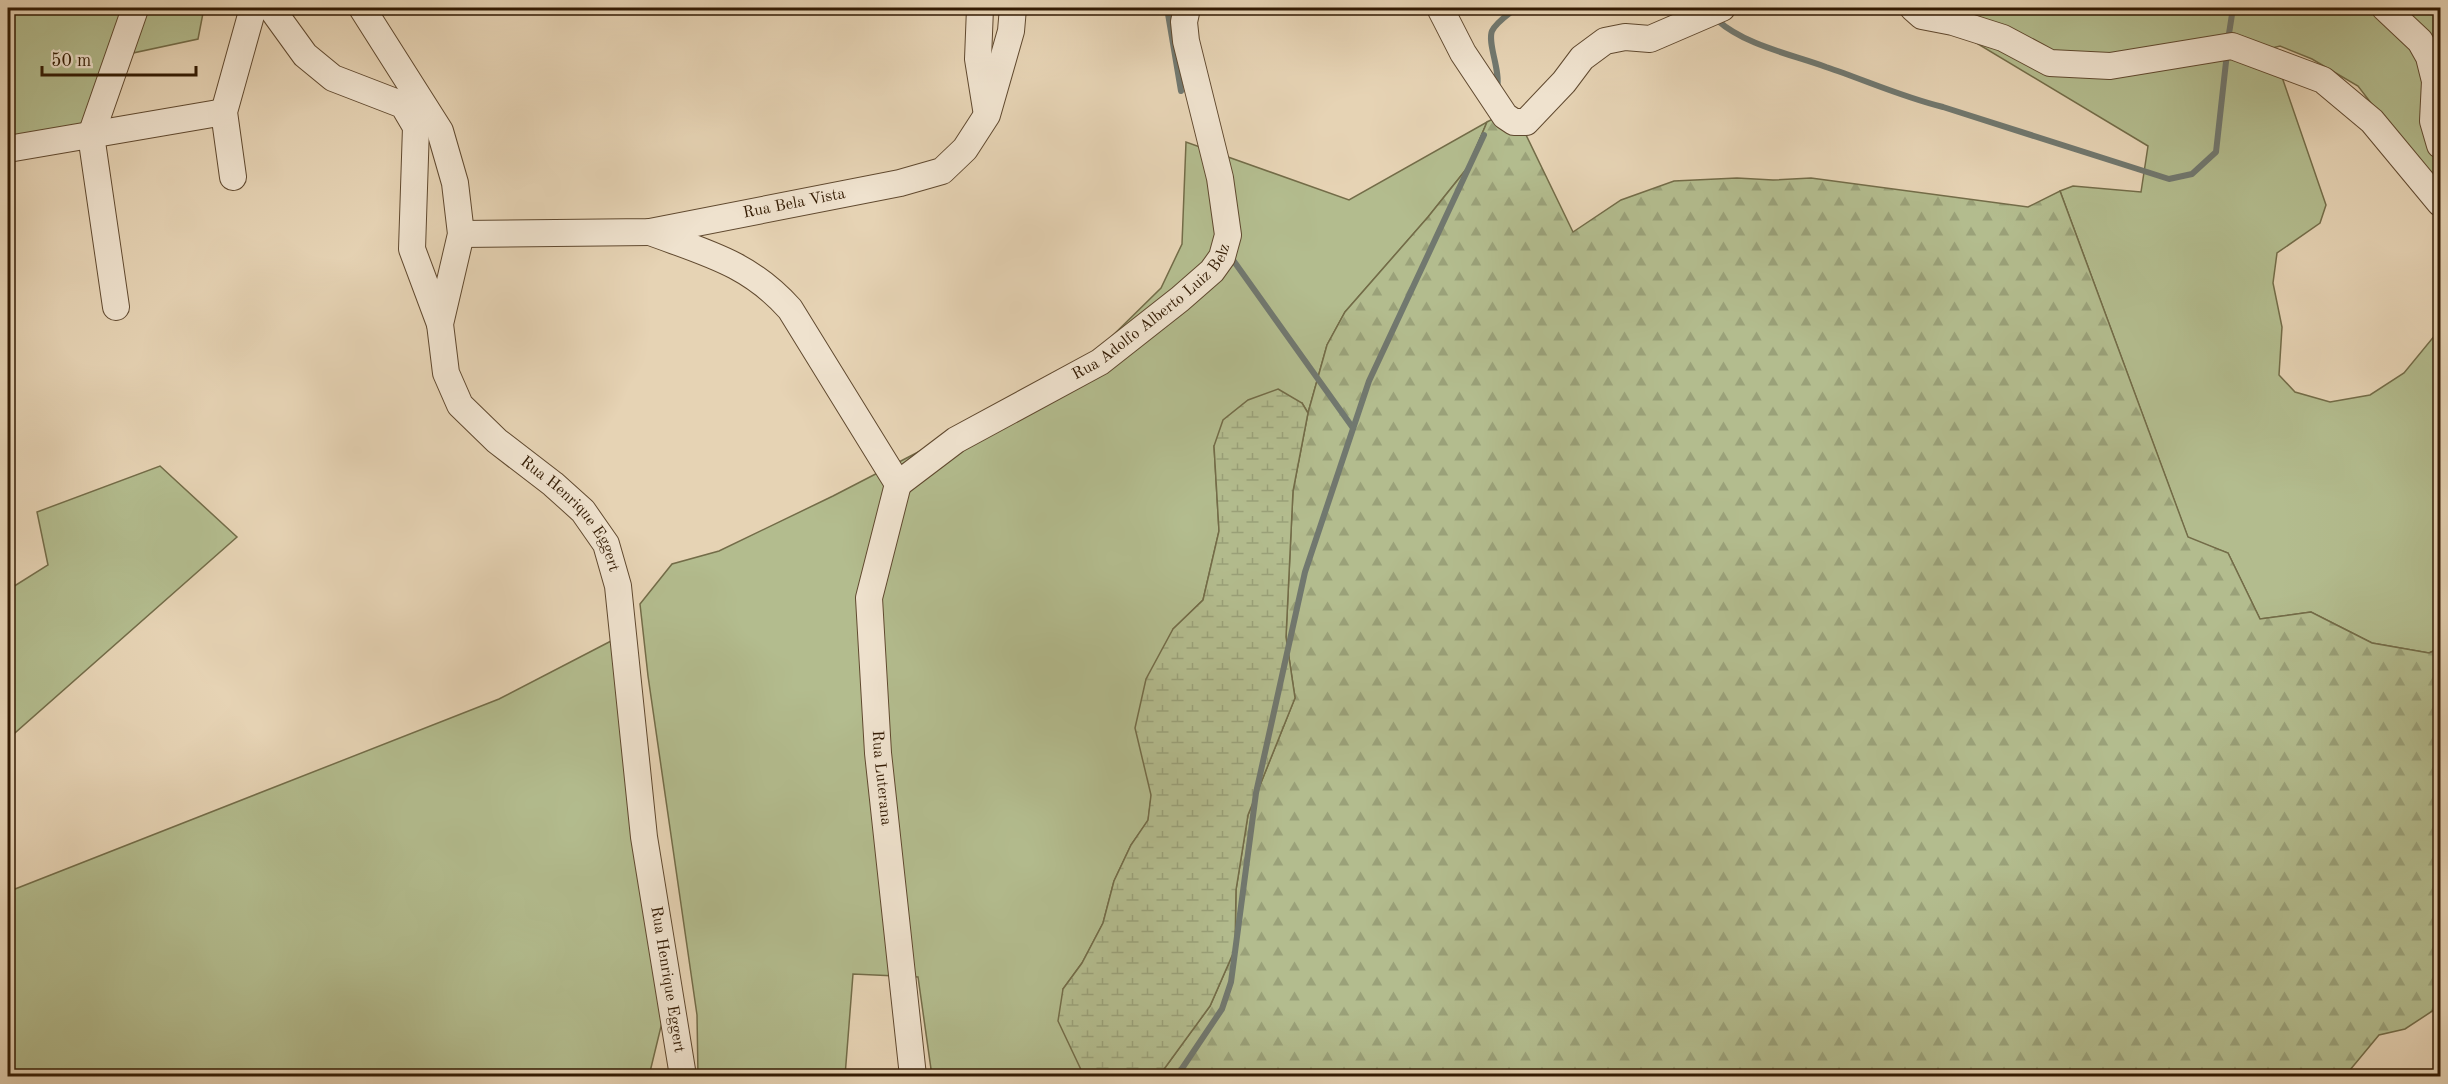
<svg xmlns="http://www.w3.org/2000/svg" width="2448" height="1084" font-family="'Old Standard TT',serif">
<style>
.grass{fill:#b3bc8e;stroke:#736c48;stroke-width:1.5}
.forest{fill:url(#forest-firs);stroke:#736c48;stroke-width:1.5}
.wetland{fill:url(#wetland-marsh);stroke:#736c48;stroke-width:1.5}
.lines{fill:none;stroke-linecap:round;stroke-linejoin:round}
.stream{stroke:#71786f;stroke-width:6}
.minor-casing{stroke:#60492f;stroke-width:28}
.minor{stroke:#efe2ce;stroke-width:26}
.labels{text-anchor:middle;dominant-baseline:central;stroke-width:6;stroke-linejoin:round;paint-order:stroke}
.street-label{font-size:16px;fill:#331b03;stroke:#efe2ce}
</style>
<defs>
<pattern id="forest-firs" width="22" height="20" patternUnits="userSpaceOnUse" patternTransform="scale(1.5)"><rect width="22" height="20" fill="#b3bc8e"/><path d="M5 1l3.5 6h-7zM16 11l3.5 6h-7z" fill="#9aa179"/></pattern>
<pattern id="wetland-marsh" width="20" height="14" patternUnits="userSpaceOnUse" patternTransform="scale(1.5)"><rect width="20" height="14" fill="#b3bc8e"/><path d="M1 5h8M5 5V1M11 12h8M15 12V8" fill="none" stroke="#9aa179"/></pattern>
</defs>
<rect width="100%" height="100%" fill="#e6d3b4"/>
<filter id="stains"><feTurbulence type="fractalNoise" baseFrequency=".00333" numOctaves="4"/><feColorMatrix values="0 0 0 0 .2 0 0 0 0 .09 0 0 0 0 .02 0 0 0 .5 -.17"/></filter>
<radialGradient id="worn" r=".72"><stop offset=".6" stop-color="#630" stop-opacity="0"/><stop offset="1" stop-color="#630" stop-opacity=".3"/></radialGradient>
<g class="grass">
<path d="M 8,8 L 204,8 L 198,39 L 110,58 L 84,127 L 8,137 Z"/>
<path d="M 1918,8 L 2440,8 L 2440,257 L 2431,181 L 2358,86 L 2312,59 L 2280,46 L 2272,48 L 2326,205 L 2320,223 L 2277,253 L 2273,283 L 2282,327 L 2279,375 L 2295,392 L 2330,402 L 2370,395 L 2404,373 L 2440,329 L 2440,648 L 2429,653 L 2372,643 L 2311,612 L 2260,619 L 2228,553 L 2188,538 L 2060,191 L 2073,186 L 2141,192 L 2148,146 Z"/>
<path d="M 1487,122 L 1468,167 L 1428,217 L 1345,312 L 1327,345 L 1308,413 L 1302,403 L 1214,446 L 1219,531 L 1203,600 L 1173,629 L 1148,821 L 1131,845 L 1114,881 L 1103,923 L 1082,963 L 1063,989 L 1084,1076 L 932,1076 L 918,977 L 853,974 L 845,1076 L 698,1076 L 697,1015 L 648,676 L 640,604 L 672,564 L 719,551 L 833,496 L 990,415 L 1100,348 L 1161,288 L 1182,244 L 1186,142 L 1349,200 Z"/>
<path d="M 160,466 L 237,537 L 8,739 L 8,590 L 48,565 L 37,512 Z"/>
<path d="M 613,640 L 665,1010 L 649,1076 L 8,1076 L 8,878 L 15,889 L 499,699 Z"/>
</g>
<path class="forest" d="M 1513,108 L 1573,232 L 1621,200 L 1674,181 L 1737,178 L 1773,180 L 1811,178 L 2028,207 L 2060,191 L 2188,537 L 2228,553 L 2260,619 L 2311,612 L 2372,643 L 2429,653 L 2440,648 L 2440,1006 L 2405,1029 L 2379,1035 L 2345,1076 L 1159,1076 L 1210,1006 L 1235,949 L 1236,890 L 1248,815 L 1295,698 L 1286,637 L 1293,491 L 1308,413 L 1327,345 L 1345,312 L 1428,217 L 1468,167 L 1487,122 Z"/>
<path class="wetland" d="M 1278,389 L 1302,403 L 1308,413 L 1293,491 L 1286,637 L 1295,698 L 1248,815 L 1236,890 L 1235,949 L 1210,1006 L 1159,1076 L 1084,1076 L 1058,1021 L 1063,989 L 1082,963 L 1103,923 L 1114,881 L 1131,845 L 1148,820 L 1151,795 L 1135,728 L 1146,679 L 1173,629 L 1203,600 L 1219,531 L 1214,446 L 1223,420 L 1248,400 Z"/>
<g class="lines">
<g class="stream">
<path d="M 1167,8 L 1181,91"/>
<path d="M 1717,20 C 1745,45 1790,54 1826,67 C 1865,80 1902,97 1943,107 L 2169,179 L 2192,174 L 2216,152 L 2227,53"/>
<path d="M 2228,40 L 2233,8"/>
<path d="M 1497,88 C 1501,71 1487,43 1492,31 C 1496,22 1509,14 1516,8"/>
<path d="M 1233,260 L 1353,428"/>
<path d="M 1177,1076 L 1222,1009 L 1231,982 L 1256,793 L 1305,572 L 1369,381 L 1484,135"/>
</g>
<g class="minor-casing">
<g id="minor">
<path d="M 271,8 L 305,55 L 333,78 L 403,105 L 416,127 L 412,249 L 440,324"/>
<path id="s1" d="M 362,8 L 440,131 L 455,183 L 461,234 L 440,324 L 446,373 L 460,405 L 497,441 L 553,484 L 583,511 L 606,544 L 618,586 L 644,837 L 683,1076"/>
<path d="M 980,8 L 978,59 L 986,109"/>
<path d="M 1440,8 L 1463,53 L 1505,116 L 1514,122 L 1526,122 L 1564,82 L 1582,58 L 1605,41 L 1625,37 L 1650,39 L 1722,8"/>
<path d="M 1913,8 L 1922,16 L 1953,22 L 2003,38 L 2050,63 L 2110,66 L 2232,46 L 2323,80 L 2372,121 L 2440,203"/>
<path d="M 2385,8 L 2420,41 L 2429,57 L 2435,81 L 2433,121 L 2440,145"/>
<path d="M 8,149 L 224,112"/>
<path d="M 233,177 L 224,112 L 253,8"/>
<path d="M 650,232 C 706,253 749,263 790,309 L 898,484"/>
<path id="s2" d="M 461,234 L 650,232 L 900,183 L 942,171 L 965,149 L 987,115 L 1011,31 L 1013,8"/>
<path d="M 116,307 L 91,135 L 135,9"/>
<path id="s3" d="M 898,484 L 956,440 L 1100,362 L 1180,299 L 1212,271 L 1222,257 L 1228,235 L 1220,178 L 1186,41 L 1184,22 L 1187,8"/>
<path id="s4" d="M 898,484 L 869,598 L 878,753 L 913,1076"/>
</g>
</g>
<use href="#minor" class="minor"/>
</g>
<g class="labels">
<g class="street-label">
<text stroke="none"><textPath href="#s2" startOffset="336">Rua Bela Vista</textPath></text>
<text stroke="none"><textPath href="#s3" startOffset="309">Rua Adolfo Alberto Luiz Belz</textPath></text>
<text stroke="none"><textPath href="#s1" startOffset="585">Rua Henrique Eggert</textPath></text>
<text stroke="none"><textPath href="#s4" startOffset="298">Rua Luterana</textPath></text>
<text stroke="none"><textPath href="#s1" startOffset="1071">Rua Henrique Eggert</textPath></text>
</g>
</g>
<rect width="2448" height="1084" fill="none" stroke="#e6d3b4" stroke-width="30"/>
<rect x="9" y="9" width="2430" height="1066" fill="none" stroke="#331b03" stroke-width="3"/>
<rect x="15" y="15" width="2418" height="1054" fill="none" stroke="#331b03" stroke-width="1.5"/>
<path d="M42 66v9h154v-9" fill="none" stroke="#331b03" stroke-width="3"/>
<text x="51" y="66" font-size="18" fill="#331b03" stroke="#efe2ce" stroke-width="4.5" paint-order="stroke">50 m</text>
<rect width="100%" height="100%" filter="url(#stains)"/>
<rect width="100%" height="100%" fill="url(#worn)"/>
</svg>
